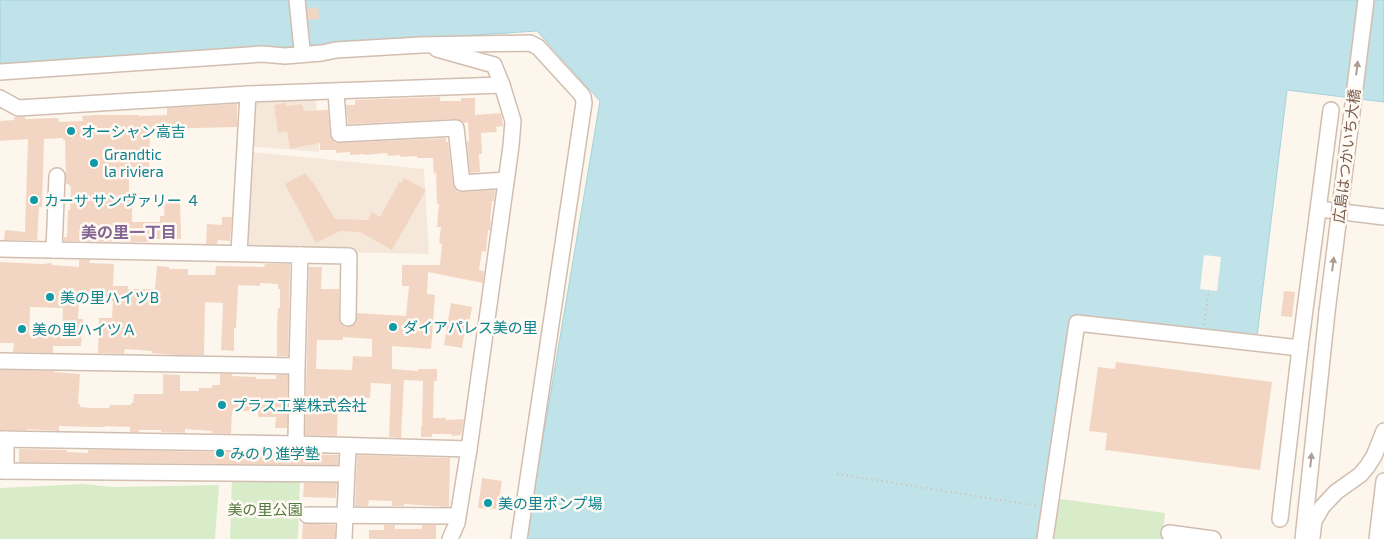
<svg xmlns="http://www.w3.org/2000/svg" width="1384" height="539" font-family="'Exo 2','Noto Sans JP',sans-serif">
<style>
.residential{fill:#f5e8da}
.green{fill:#d8ecc9}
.water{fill:#bfe3e8;stroke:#a5d3da}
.pier{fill:#fdf6ec}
.building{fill:#f3d5c3;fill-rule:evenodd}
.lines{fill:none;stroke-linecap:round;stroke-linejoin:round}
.minor-casing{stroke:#d1beb0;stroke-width:18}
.path{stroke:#d9b8a5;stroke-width:2;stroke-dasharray:1 4;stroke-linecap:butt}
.minor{stroke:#fff;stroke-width:15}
.minor-bridge-casing{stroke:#d1beb0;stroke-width:18;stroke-linecap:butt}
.minor-bridge{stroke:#fff;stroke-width:15}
.oneway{fill:#af9d94}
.culture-dot{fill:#0f9aa8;stroke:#fffaf3;stroke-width:2}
.labels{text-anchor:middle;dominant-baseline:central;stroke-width:5;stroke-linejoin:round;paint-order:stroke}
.culture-label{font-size:15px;fill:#0d838f;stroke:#fffaf3;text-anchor:start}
.street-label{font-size:15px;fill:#7a5c4d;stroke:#fffaf3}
.park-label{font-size:15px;fill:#537a41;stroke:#fffaf3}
.neighbourhood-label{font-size:16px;font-weight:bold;fill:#846695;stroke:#fffaf3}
</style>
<rect width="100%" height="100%" fill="#fdf6ec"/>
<g class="residential">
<path d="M 316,97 L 319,152 L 249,146 L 250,99 Z"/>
<path d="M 251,152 L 424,169 L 429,254 L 243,250 Z"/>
</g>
<g class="green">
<path d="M 232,478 L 300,479 L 298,539 L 230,539 Z"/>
<path d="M 83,484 L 112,487 L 219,485 L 215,539 L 0,539 L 0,488 Z"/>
<path d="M 1053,498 L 1165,513 L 1162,538 L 1163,539 L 1047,539 Z"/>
</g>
<path class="water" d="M 0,0 L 1384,0 L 1384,102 L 1287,90 L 1257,337 L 1075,315 L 1042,539 L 526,539 L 600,101 L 537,31 L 0,66 Z"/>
<path class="pier" d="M 1204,255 L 1221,257 L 1217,291 L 1200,289 Z"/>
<g class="building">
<path d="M 318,7 L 319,19 L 308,20 L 307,9 Z"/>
<path d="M 440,97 L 440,101 L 461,101 L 461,98 L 475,98 L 475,115 L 501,113 L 503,126 L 496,127 L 497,132 L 481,133 L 482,154 L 479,154 L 480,172 L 470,173 L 467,141 L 469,141 L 468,122 L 465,123 L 456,119 L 348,124 L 346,105 L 355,105 L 355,100 Z"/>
<path d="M 286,103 L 286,106 L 302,104 L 304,111 L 328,110 L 330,135 L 332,140 L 335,143 L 339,143 L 446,138 L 446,142 L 448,142 L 453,184 L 455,189 L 458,192 L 463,192 L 495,190 L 494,201 L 492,201 L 490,220 L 491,221 L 490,230 L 488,230 L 486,252 L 482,251 L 479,270 L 484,271 L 483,283 L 428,272 L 427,294 L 435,295 L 431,349 L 392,346 L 392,369 L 418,371 L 418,369 L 437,369 L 437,381 L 434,381 L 433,418 L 446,418 L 446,420 L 464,419 L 461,435 L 452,436 L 451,434 L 432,434 L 432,437 L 421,437 L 421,426 L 422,426 L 423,381 L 404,380 L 401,438 L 389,437 L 391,384 L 371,383 L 370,398 L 338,396 L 337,436 L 305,435 L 309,267 L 322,267 L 321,289 L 339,289 L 339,318 L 340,322 L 343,326 L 348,327 L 352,326 L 356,323 L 357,313 L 406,316 L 409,286 L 402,286 L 402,265 L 440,265 L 442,244 L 439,243 L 441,227 L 437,227 L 439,204 L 437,204 L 436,171 L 434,175 L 433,158 L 417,158 L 417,156 L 400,157 L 400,155 L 388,156 L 387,153 L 364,155 L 364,154 L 350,155 L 350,152 L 336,153 L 336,150 L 320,150 L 320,143 L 290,149 L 287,131 L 278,133 L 274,105 ZM 343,337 L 372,339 L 372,357 L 353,356 L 352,370 L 316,369 L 317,340 L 343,340 Z"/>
<path d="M 237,104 L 237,127 L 153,129 L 153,136 L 150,136 L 149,173 L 129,173 L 129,197 L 132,197 L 132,222 L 160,222 L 160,216 L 164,216 L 165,201 L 180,201 L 181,239 L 149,239 L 149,242 L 64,241 L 64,237 L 67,237 L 68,210 L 70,210 L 71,186 L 69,186 L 69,184 L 66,184 L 65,140 L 63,140 L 63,138 L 44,139 L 42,207 L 39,207 L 37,240 L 4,240 L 5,230 L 25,232 L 28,139 L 0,141 L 0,121 L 14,120 L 14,117 L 25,117 L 25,119 L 58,118 L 59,122 L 83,121 L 82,116 L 94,115 L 139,115 L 139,116 L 167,115 L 167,108 Z"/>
<path d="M 305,173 L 314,184 L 335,219 L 368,220 L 372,212 L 380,217 L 399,182 L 401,183 L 404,178 L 426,190 L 392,250 L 360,232 L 340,231 L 316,243 L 285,184 Z"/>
<path d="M 222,217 L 232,217 L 230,241 L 218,240 L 217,244 L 206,244 L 207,224 L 222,225 Z"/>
<path d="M 79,260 L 90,260 L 89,263 L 114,264 L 113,286 L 128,286 L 128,289 L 155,289 L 157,266 L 169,267 L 169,269 L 188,269 L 188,275 L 215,275 L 216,266 L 264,267 L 265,264 L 290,264 L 288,356 L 277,356 L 277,327 L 278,308 L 280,308 L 280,289 L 278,289 L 278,284 L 260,283 L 260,286 L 238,285 L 236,328 L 234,328 L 234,351 L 221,350 L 223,303 L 205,302 L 204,355 L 177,355 L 152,353 L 152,351 L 125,349 L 124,354 L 98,353 L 99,318 L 112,318 L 113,301 L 79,300 L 78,319 L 83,319 L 81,346 L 53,346 L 53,353 L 13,352 L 14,343 L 0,343 L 0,262 L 41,264 L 52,263 L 52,265 L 79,267 ZM 30,307 L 63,308 L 62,335 L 29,335 Z"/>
<path d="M 1284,291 L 1295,292 L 1292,317 L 1281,316 Z"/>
<path d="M 451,303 L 472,307 L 469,324 L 466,324 L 462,348 L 444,345 Z"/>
<path d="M 1116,362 L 1272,382 L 1260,470 L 1105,450 L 1107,433 L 1089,431 L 1098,367 L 1115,369 Z"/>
<path d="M 0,370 L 54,371 L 54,372 L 80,374 L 78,404 L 80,404 L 80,407 L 92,408 L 109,408 L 110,405 L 131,405 L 131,403 L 133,403 L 134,394 L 163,394 L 163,374 L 180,375 L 180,391 L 199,391 L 199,388 L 212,388 L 212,385 L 220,385 L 220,374 L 232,374 L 232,376 L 256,377 L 256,379 L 276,379 L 276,375 L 288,375 L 287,428 L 275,428 L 276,417 L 258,417 L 258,411 L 232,411 L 231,434 L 212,433 L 212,431 L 185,429 L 185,433 L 161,432 L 161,430 L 139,430 L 139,432 L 130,432 L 130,427 L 105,426 L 105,427 L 95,427 L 59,426 L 59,431 L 27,429 L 27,430 L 0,430 Z"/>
<path d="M 19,449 L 67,450 L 67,452 L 88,453 L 88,450 L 123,450 L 338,455 L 338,465 L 19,462 Z"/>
<path d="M 357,455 L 450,458 L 449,507 L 404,504 L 404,506 L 392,506 L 392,501 L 369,500 L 368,506 L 355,506 Z"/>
<path d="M 482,478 L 502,481 L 498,509 L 478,508 Z"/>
<path d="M 304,483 L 337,483 L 336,498 L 303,497 Z"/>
<path d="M 303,523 L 335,525 L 335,539 L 302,539 Z"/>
<path d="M 384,525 L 395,525 L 395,529 L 422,529 L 422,525 L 436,525 L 436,539 L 369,539 L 369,530 L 384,530 Z"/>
</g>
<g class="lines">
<g class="minor-casing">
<g id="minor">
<path d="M 297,0 L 302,49"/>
<path d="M 437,49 L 494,65 L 502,85"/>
<path d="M 0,72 L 262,54 L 285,56 L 322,53 L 336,50 L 421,45 L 530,43 L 538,47 L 581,94 L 583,97 L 584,103 L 519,539"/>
<path d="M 336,92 L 339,134 L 456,128 L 462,183 L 506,180"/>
<path d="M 0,98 L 18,108 L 248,94 L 502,85 L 513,121 L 511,146 L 469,449 L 457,523 L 450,539"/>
<path d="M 1319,209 L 1384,217"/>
<path d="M 0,249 L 300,255 L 297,366 L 296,444"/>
<path d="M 54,250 L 57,176"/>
<path d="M 239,253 L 248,94"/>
<path d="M 300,255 L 349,256 L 348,318"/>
<path d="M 0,361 L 297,366"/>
<path d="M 0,439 L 296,444 L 469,449"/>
<path d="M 0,471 L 346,474"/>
<path d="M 6,471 L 6,439"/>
<path d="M 307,515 L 458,516"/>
<path d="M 1280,519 L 1300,348 L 1331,110"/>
<path d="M 1169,533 L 1213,539"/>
<path d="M 1312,537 L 1314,521 L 1322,507 L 1336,492 L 1360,475 L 1367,467 L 1374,456 L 1384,431"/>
<path d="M 344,539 L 348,446"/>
<path d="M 1045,539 L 1077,323 L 1300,348"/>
<path d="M 1303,539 L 1327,312"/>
<path d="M 1377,539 L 1384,481"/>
</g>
</g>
<g class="path">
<path d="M 1204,325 L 1209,290"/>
<path d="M 837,474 L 1038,506"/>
</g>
<use href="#minor" class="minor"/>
<g class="minor-bridge-casing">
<path id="minor-bridge" d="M 1327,312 L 1366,0"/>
</g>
<use href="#minor-bridge" class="minor-bridge"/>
</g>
<defs><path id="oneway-solid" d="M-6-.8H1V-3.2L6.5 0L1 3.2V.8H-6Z" transform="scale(1.25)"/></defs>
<g class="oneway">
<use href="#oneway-solid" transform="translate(1357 68) rotate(-83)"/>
<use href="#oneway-solid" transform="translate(1333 264) rotate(-83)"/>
<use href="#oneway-solid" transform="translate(1311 460) rotate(-84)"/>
</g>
<g class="culture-dot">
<circle cx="71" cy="131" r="5"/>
<circle cx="94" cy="163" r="5"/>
<circle cx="34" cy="200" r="5"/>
<circle cx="50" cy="297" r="5"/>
<circle cx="393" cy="327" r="5"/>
<circle cx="22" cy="329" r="5"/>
<circle cx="222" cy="405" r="5"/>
<circle cx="220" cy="453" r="5"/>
<circle cx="488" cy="503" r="5"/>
</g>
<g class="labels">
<g class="culture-label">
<text x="81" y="131">オーシャン高吉</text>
<text x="104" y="154">Grandtic<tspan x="104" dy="17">la riviera</tspan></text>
<text x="44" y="200">カーサ サンヴァリー ４</text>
<text x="60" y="297">美の里ハイツB</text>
<text x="403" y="327">ダイアパレス美の里</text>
<text x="32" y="329">美の里ハイツＡ</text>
<text x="232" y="405">プラス工業株式会社</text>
<text x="230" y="453">みのり進学塾</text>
<text x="498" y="503">美の里ポンプ場</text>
</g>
<g class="street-label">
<text transform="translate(1346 156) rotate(-83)">広島はつかいち大橋</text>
</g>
<g class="park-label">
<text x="265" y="509">美の里公園</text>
</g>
<g class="neighbourhood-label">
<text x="129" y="231">美の里一丁目</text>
</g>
</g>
</svg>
